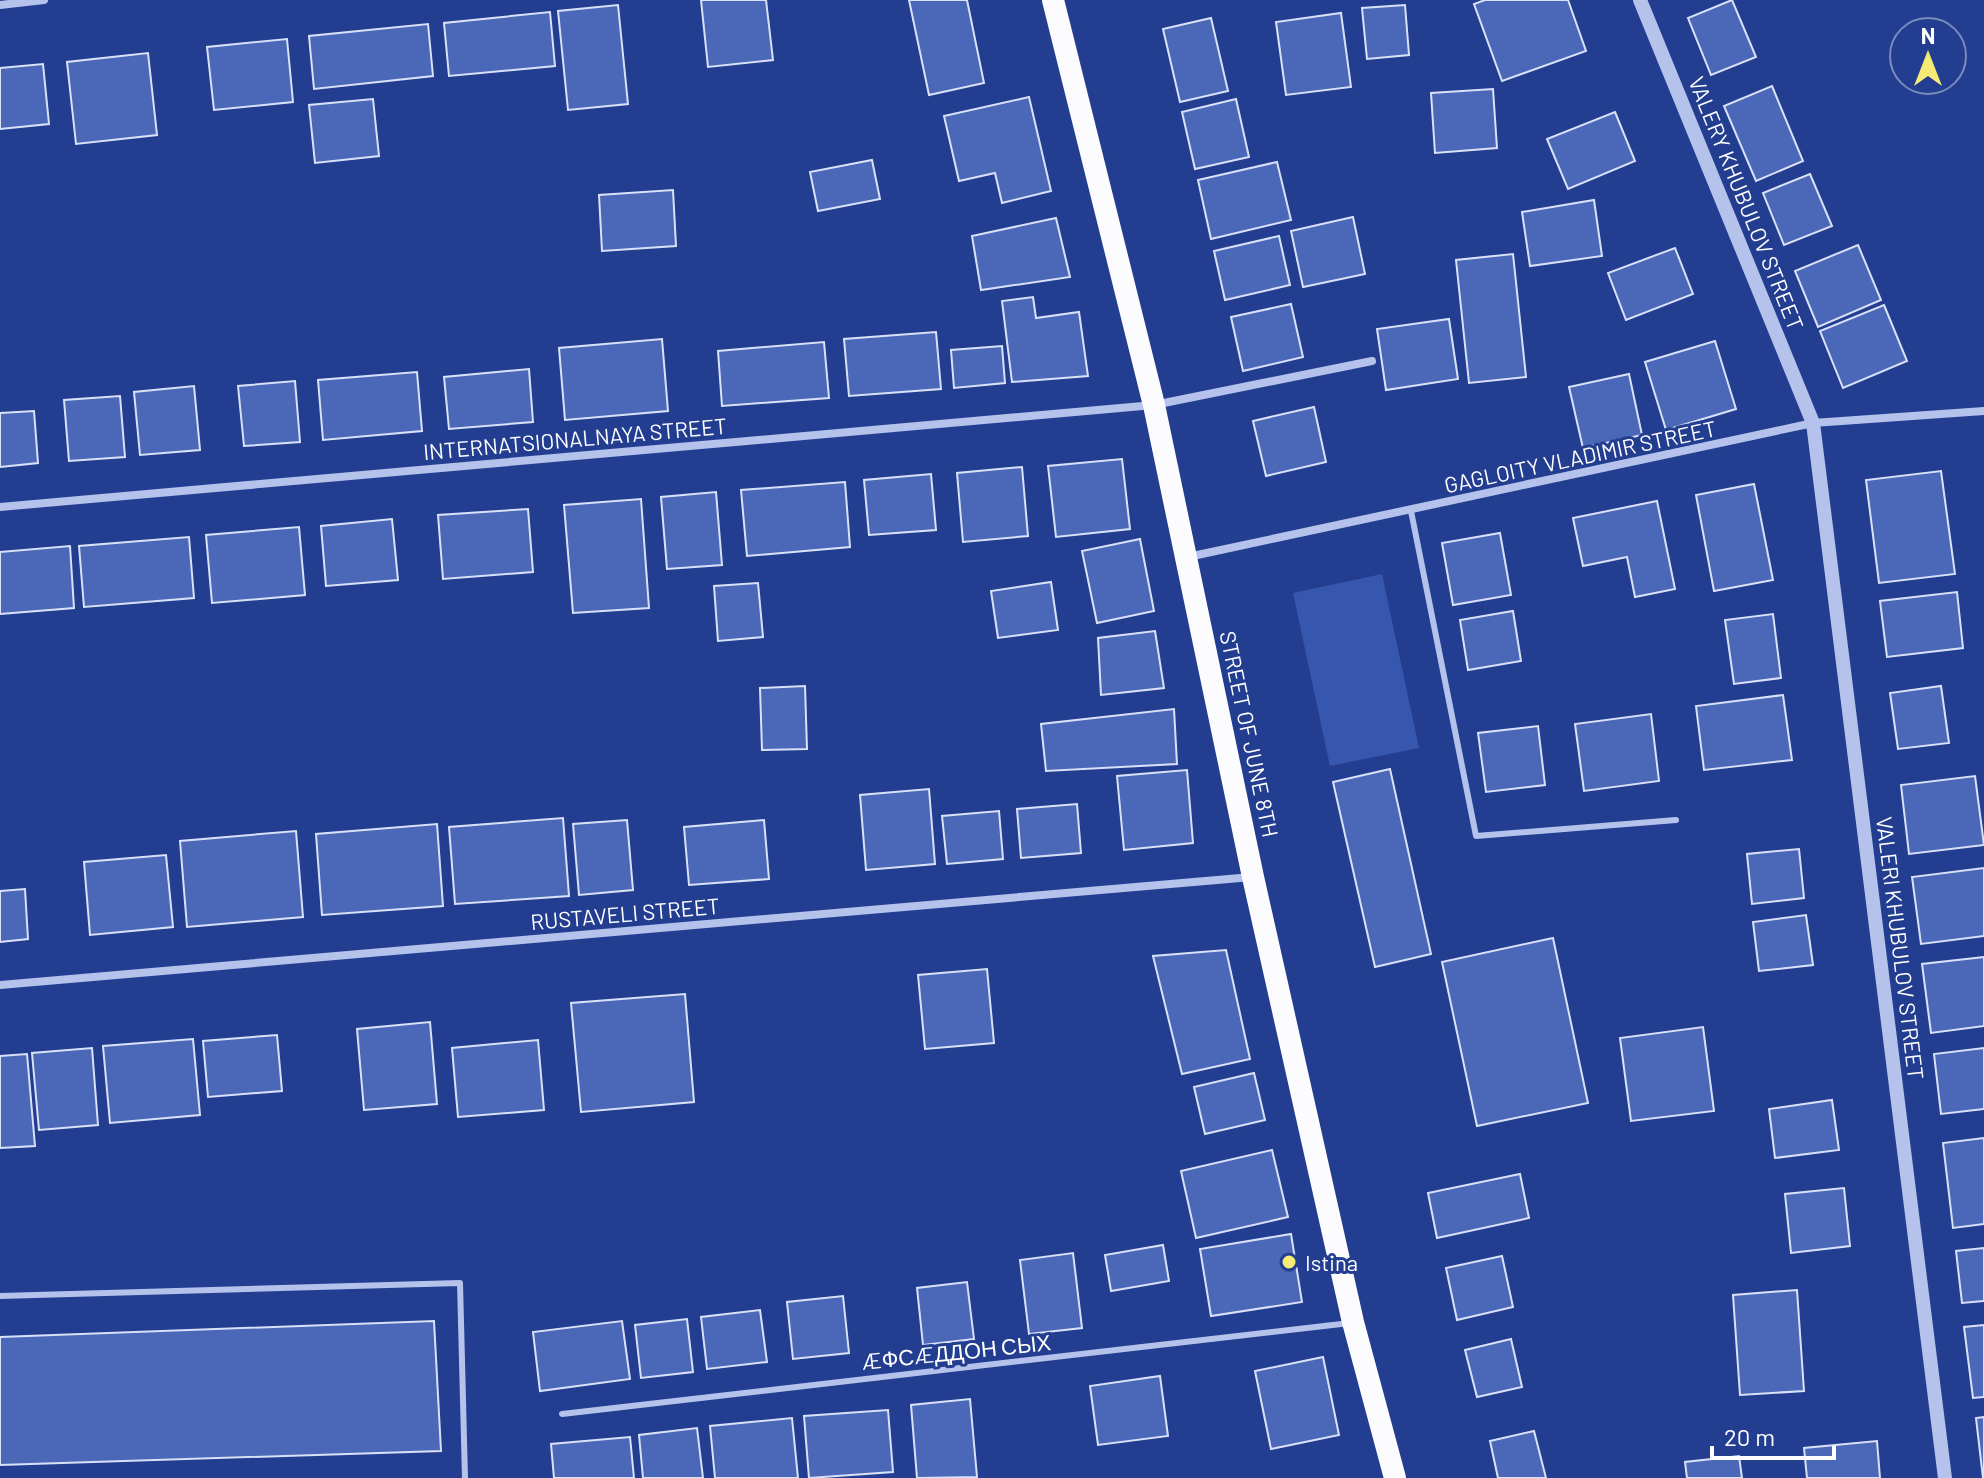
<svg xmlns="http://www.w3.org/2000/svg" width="1984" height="1478" font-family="Barlow,sans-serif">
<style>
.green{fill:#3756ad}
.building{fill:#4b67b7;stroke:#d9e1f9;stroke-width:2}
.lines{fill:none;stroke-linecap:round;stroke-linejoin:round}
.service{stroke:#b4c2ec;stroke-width:6}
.minor{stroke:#b4c2ec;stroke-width:8}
.tertiary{stroke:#b4c2ec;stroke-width:14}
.trunk{stroke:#fcfcff;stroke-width:22}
.poi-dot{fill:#f7eb77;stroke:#233e90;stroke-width:3}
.labels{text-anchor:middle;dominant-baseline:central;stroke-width:6;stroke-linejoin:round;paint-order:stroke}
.street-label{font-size:22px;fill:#fff;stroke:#233e90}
.poi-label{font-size:22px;fill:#fff;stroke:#233e90;text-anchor:start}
</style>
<rect width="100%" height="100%" fill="#233e90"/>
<path class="green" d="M 1382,574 L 1419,748 L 1330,766 L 1293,593 Z"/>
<g class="building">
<path d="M 701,0 L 766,0 L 773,60 L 708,67 Z"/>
<path d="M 909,0 L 967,0 L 984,83 L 929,95 Z"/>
<path d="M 1485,0 L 1568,0 L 1586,51 L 1502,81 L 1474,4 Z"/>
<path d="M 1732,0 L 1756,57 L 1711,75 L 1688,18 Z"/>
<path d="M 618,5 L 628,104 L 568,110 L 558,11 Z"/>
<path d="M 1405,5 L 1409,55 L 1367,59 L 1362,8 Z"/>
<path d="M 550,12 L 555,66 L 449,76 L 444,23 Z"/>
<path d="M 1341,13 L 1351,87 L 1286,95 L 1276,22 Z"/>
<path d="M 1211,18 L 1228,91 L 1180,102 L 1163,29 Z"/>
<path d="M 428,24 L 433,76 L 314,89 L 309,36 Z"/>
<path d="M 287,39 L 293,102 L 214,110 L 207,47 Z"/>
<path d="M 148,53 L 157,135 L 76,144 L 67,62 Z"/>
<path d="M 43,64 L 49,124 L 0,129 L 0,68 Z"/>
<path d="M 1772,86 L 1803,161 L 1756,181 L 1724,106 Z"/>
<path d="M 1493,89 L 1497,148 L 1435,153 L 1431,93 Z"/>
<path d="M 1029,97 L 1051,191 L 1002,203 L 995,173 L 959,181 L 944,116 Z"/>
<path d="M 373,99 L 379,156 L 315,163 L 309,105 Z"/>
<path d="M 1236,99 L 1249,157 L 1195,169 L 1182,112 Z"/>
<path d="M 1615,112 L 1635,161 L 1568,189 L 1547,139 Z"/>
<path d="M 872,160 L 880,199 L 818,211 L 810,172 Z"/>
<path d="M 1277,162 L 1291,220 L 1211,239 L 1198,180 Z"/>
<path d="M 1810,174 L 1832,226 L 1784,245 L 1763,193 Z"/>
<path d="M 673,190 L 676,246 L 602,251 L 599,195 Z"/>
<path d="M 1594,200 L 1602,256 L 1530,266 L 1522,212 Z"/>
<path d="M 1353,217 L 1365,274 L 1303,287 L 1291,231 Z"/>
<path d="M 1056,218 L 1070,277 L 981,290 L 972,236 Z"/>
<path d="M 1279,236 L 1290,285 L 1225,300 L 1214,251 Z"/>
<path d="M 1858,245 L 1881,300 L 1818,327 L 1795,271 Z"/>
<path d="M 1675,248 L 1693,294 L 1626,320 L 1608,273 Z"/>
<path d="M 1513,254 L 1526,377 L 1469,383 L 1456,260 Z"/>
<path d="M 1033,297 L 1036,318 L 1079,312 L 1088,376 L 1012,382 L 1002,301 Z"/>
<path d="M 1291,304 L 1303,357 L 1243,371 L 1231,317 Z"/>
<path d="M 1884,305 L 1907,361 L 1843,388 L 1820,331 Z"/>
<path d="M 1449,319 L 1458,379 L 1386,390 L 1377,329 Z"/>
<path d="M 936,332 L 941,389 L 849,396 L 844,339 Z"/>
<path d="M 662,339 L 668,411 L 565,420 L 559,348 Z"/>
<path d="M 1715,341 L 1736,409 L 1666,430 L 1645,362 Z"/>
<path d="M 824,342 L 829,398 L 722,406 L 718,351 Z"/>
<path d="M 1002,346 L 1005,383 L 954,388 L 951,350 Z"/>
<path d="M 529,369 L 533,422 L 449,429 L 444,377 Z"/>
<path d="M 417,372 L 422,431 L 323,440 L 318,380 Z"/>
<path d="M 1629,374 L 1642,435 L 1583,448 L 1569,387 Z"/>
<path d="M 295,381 L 300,442 L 244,446 L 238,386 Z"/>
<path d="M 194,386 L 200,450 L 140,455 L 134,392 Z"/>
<path d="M 120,396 L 125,457 L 69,461 L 64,400 Z"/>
<path d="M 1314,407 L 1326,462 L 1266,476 L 1253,421 Z"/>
<path d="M 34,411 L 38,463 L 0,467 L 0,413 Z"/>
<path d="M 1122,459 L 1130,529 L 1056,537 L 1048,466 Z"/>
<path d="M 1022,467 L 1028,536 L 963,542 L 957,473 Z"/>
<path d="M 1941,471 L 1955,574 L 1879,583 L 1866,480 Z"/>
<path d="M 931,474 L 936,530 L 869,535 L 864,480 Z"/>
<path d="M 845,482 L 850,547 L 747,556 L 741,490 Z"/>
<path d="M 1754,484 L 1773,580 L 1714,591 L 1696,495 Z"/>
<path d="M 716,492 L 722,565 L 667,569 L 661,497 Z"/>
<path d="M 641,499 L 649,608 L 573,613 L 564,505 Z"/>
<path d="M 1657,501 L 1675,589 L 1635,597 L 1627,557 L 1583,566 L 1573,518 Z"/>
<path d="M 528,509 L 533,572 L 443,579 L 438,515 Z"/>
<path d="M 392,519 L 398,580 L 326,586 L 321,526 Z"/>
<path d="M 299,527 L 305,595 L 212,603 L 206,535 Z"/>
<path d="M 1500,533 L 1511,595 L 1453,605 L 1442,543 Z"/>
<path d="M 189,537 L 194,598 L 84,607 L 79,546 Z"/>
<path d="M 1140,539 L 1154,611 L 1097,623 L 1082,551 Z"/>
<path d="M 70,546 L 74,608 L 0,614 L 0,552 Z"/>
<path d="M 1051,582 L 1058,630 L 998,638 L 991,591 Z"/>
<path d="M 758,583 L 763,637 L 718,641 L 714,586 Z"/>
<path d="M 1957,592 L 1963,648 L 1887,657 L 1880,601 Z"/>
<path d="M 1513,611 L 1521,661 L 1468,670 L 1460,620 Z"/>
<path d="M 1773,614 L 1781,678 L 1734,684 L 1725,620 Z"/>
<path d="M 1155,631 L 1164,688 L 1101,695 L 1098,638 Z"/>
<path d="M 805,686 L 807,749 L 762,750 L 760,688 Z"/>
<path d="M 1941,686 L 1949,743 L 1898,749 L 1890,693 Z"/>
<path d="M 1783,695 L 1792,760 L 1704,770 L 1696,706 Z"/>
<path d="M 1174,709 L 1177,764 L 1046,771 L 1041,724 Z"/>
<path d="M 1651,714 L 1659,781 L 1584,791 L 1575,724 Z"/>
<path d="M 1538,726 L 1545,785 L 1486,792 L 1478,733 Z"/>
<path d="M 1390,769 L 1431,954 L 1375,967 L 1333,782 Z"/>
<path d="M 1187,770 L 1193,843 L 1124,850 L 1117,776 Z"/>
<path d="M 1975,776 L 1984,845 L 1909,854 L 1901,785 Z"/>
<path d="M 929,789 L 935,864 L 866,870 L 860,795 Z"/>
<path d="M 1077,804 L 1081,853 L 1021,858 L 1017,809 Z"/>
<path d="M 999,811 L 1003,859 L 947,864 L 942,816 Z"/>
<path d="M 563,818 L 569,896 L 455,904 L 449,827 Z"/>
<path d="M 627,820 L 633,890 L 579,895 L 573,824 Z"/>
<path d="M 764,820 L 769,879 L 689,885 L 684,827 Z"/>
<path d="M 437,824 L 443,906 L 322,915 L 316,834 Z"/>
<path d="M 296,831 L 303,917 L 187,927 L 180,841 Z"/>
<path d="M 1799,849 L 1804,898 L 1752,904 L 1747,854 Z"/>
<path d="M 166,855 L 173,927 L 90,935 L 84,862 Z"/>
<path d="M 1984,868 L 1984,936 L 1921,944 L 1912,877 Z"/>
<path d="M 25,889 L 28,939 L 0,942 L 0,891 Z"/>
<path d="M 1806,915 L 1813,965 L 1759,971 L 1753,922 Z"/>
<path d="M 1553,938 L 1588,1103 L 1477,1126 L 1442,962 Z"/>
<path d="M 1226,950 L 1250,1059 L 1182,1074 L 1153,956 Z"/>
<path d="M 1984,957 L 1984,1026 L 1931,1033 L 1922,964 Z"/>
<path d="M 987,969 L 994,1043 L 925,1049 L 918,975 Z"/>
<path d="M 685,994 L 694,1102 L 581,1112 L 571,1003 Z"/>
<path d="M 430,1022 L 437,1104 L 364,1110 L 357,1029 Z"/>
<path d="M 1703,1027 L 1714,1111 L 1631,1121 L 1620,1038 Z"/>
<path d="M 277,1035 L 282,1091 L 208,1097 L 203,1041 Z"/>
<path d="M 193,1039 L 200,1115 L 110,1123 L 103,1046 Z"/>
<path d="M 538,1040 L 544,1110 L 458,1117 L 452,1048 Z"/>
<path d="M 92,1048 L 98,1125 L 39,1130 L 32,1053 Z"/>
<path d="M 1984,1048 L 1984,1109 L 1941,1114 L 1934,1054 Z"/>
<path d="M 27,1054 L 35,1146 L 0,1148 L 0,1056 Z"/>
<path d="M 1254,1073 L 1265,1120 L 1205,1134 L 1194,1087 Z"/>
<path d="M 1832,1100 L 1839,1150 L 1775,1158 L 1769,1109 Z"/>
<path d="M 1984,1138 L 1984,1224 L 1953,1228 L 1943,1143 Z"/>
<path d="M 1272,1150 L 1288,1217 L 1196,1238 L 1181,1171 Z"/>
<path d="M 1520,1174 L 1529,1218 L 1437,1238 L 1428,1193 Z"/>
<path d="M 1844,1188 L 1850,1246 L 1791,1253 L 1785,1194 Z"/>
<path d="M 1291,1234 L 1302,1302 L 1211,1316 L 1200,1249 Z"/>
<path d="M 1163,1245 L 1169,1281 L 1111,1291 L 1105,1255 Z"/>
<path d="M 1984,1248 L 1984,1301 L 1962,1303 L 1956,1251 Z"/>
<path d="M 1073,1253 L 1082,1328 L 1029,1334 L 1020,1260 Z"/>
<path d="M 1502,1256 L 1513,1307 L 1457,1320 L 1446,1268 Z"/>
<path d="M 967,1282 L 974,1339 L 923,1345 L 917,1288 Z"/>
<path d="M 1797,1290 L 1804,1391 L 1740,1395 L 1733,1295 Z"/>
<path d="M 843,1296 L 849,1353 L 793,1359 L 787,1302 Z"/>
<path d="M 760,1310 L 767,1362 L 707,1369 L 701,1317 Z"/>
<path d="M 687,1319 L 693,1372 L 641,1378 L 635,1325 Z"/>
<path d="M 434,1321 L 441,1451 L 0,1465 L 0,1337 Z"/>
<path d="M 622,1321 L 630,1379 L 540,1391 L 533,1332 Z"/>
<path d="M 1984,1325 L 1984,1397 L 1973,1398 L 1964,1327 Z"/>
<path d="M 1511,1339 L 1522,1387 L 1477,1397 L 1465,1350 Z"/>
<path d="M 1323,1357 L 1339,1435 L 1271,1449 L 1255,1371 Z"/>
<path d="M 1160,1376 L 1168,1436 L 1098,1445 L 1090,1386 Z"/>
<path d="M 970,1399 L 977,1477 L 917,1478 L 911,1405 Z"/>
<path d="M 888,1410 L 893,1472 L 809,1478 L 804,1416 Z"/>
<path d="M 1984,1417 L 1984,1478 L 1983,1478 L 1976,1418 Z"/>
<path d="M 792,1418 L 798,1478 L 715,1478 L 710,1426 Z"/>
<path d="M 697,1428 L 703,1478 L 643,1478 L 639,1435 Z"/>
<path d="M 1534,1431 L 1546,1478 L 1498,1478 L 1490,1441 Z"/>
<path d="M 630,1437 L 634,1478 L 554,1478 L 551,1444 Z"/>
<path d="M 1877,1441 L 1880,1478 L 1807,1478 L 1804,1448 Z"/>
<path d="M 1739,1456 L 1742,1478 L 1687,1478 L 1685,1462 Z"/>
</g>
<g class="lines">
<g class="service">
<path d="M 1411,511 L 1476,836 L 1676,820"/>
<path d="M 0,1296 L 460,1283 L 465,1478"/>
<path d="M 562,1414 L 1350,1323"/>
</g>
<g class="minor">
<path d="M 0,5 L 44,0"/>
<path d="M 0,507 L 1154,405 L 1372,361"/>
<path d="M 1188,557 L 1813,423 L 1984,411"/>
<path d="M 0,985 L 1252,877"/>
</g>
<path class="tertiary" d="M 1640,0 L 1813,423 L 1945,1478"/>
<path class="trunk" d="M 1053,0 L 1154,405 L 1253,877 L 1353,1322 L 1395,1478"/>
</g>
<circle class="poi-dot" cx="1289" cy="1262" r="8"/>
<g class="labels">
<g class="street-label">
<text transform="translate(1747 203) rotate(68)">VALERY KHUBULOV STREET</text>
<text transform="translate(575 438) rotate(-5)">INTERNATSIONALNAYA STREET</text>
<text transform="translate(1580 456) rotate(-12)">GAGLOITY VLADIMIR STREET</text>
<text transform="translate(1250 734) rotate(78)">STREET OF JUNE 8TH</text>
<text transform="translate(625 913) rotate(-5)">RUSTAVELI STREET</text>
<text transform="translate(1901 948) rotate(83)">VALERI KHUBULOV STREET</text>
<text transform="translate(956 1351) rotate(-6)">ÆФСÆДДОН СЫХ</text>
</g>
<g class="poi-label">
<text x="1305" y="1262">Istina</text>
</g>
</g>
<g transform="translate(1928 56)"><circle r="38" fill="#233e90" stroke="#7b8bbc" stroke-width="2"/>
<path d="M0-6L14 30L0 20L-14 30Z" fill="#f7eb77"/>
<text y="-12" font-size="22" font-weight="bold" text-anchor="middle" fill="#ffffff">N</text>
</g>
<path d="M1712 1446v12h122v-12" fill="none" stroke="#ffffff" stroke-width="4"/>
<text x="1724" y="1446" font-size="24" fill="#ffffff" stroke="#233e90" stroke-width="6" paint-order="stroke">20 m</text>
</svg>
